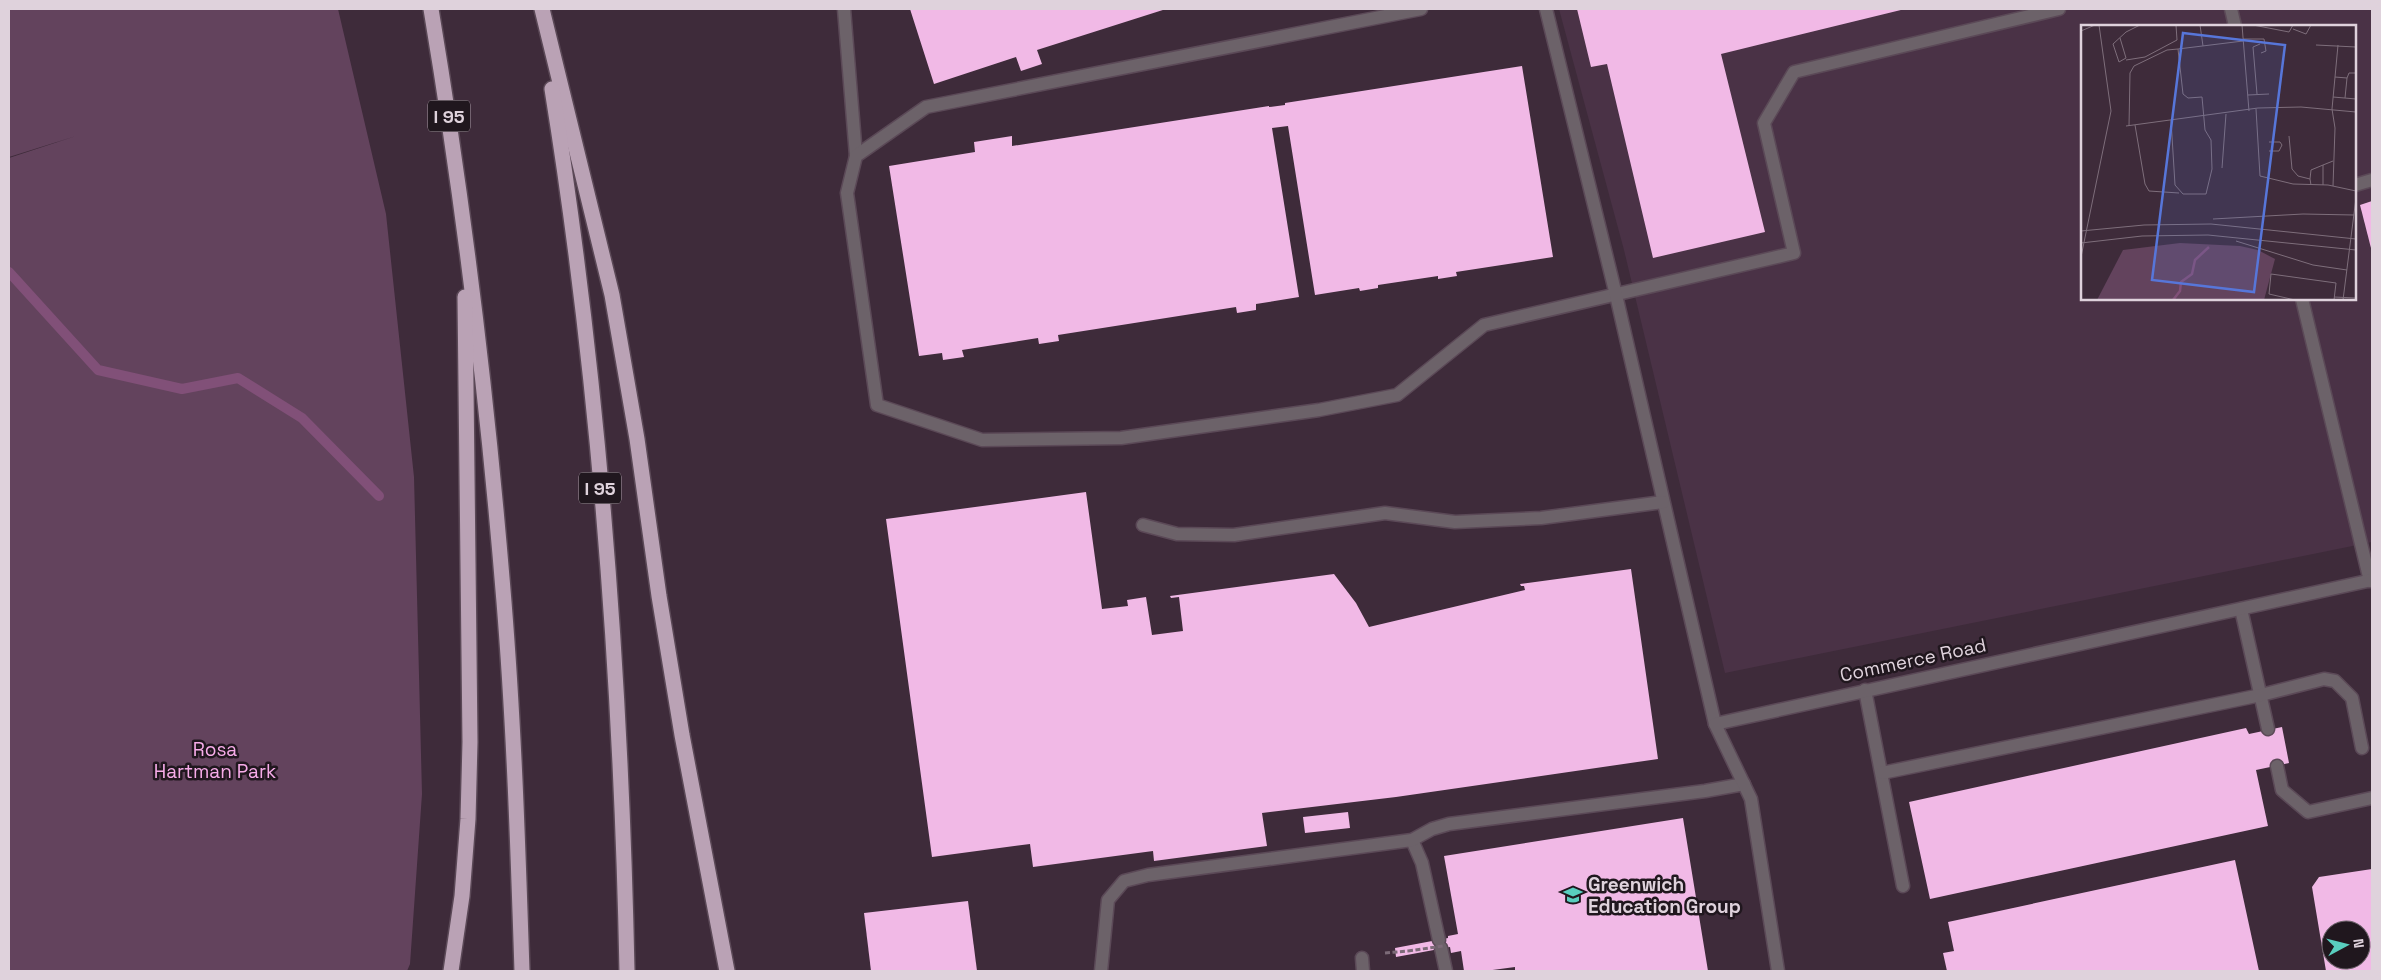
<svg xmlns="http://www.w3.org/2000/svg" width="2381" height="980" font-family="'Space Grotesk',sans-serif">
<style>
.built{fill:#4a3246;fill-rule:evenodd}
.green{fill:#63435d}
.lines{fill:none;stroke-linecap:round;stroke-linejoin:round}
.stream{stroke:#815078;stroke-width:10}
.building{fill:#f1b9e6;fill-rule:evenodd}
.service-casing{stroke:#5b4957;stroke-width:15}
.minor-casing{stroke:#5b4957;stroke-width:15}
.motorway-casing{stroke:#5b4957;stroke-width:18}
.path{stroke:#7c6b78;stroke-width:3;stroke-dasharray:5 2.5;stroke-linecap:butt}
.service{stroke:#6c6269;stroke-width:12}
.minor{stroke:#6c6269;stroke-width:12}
.motorway{stroke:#baa2b5;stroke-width:15}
.path-bridge{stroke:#7c6b78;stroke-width:3;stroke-dasharray:5 2.5;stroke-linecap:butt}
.labels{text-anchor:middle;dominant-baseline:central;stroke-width:5;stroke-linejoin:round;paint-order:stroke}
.shield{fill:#20171e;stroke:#a69aa3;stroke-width:1}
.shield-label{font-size:18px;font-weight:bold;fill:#dfd2dc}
.street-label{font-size:19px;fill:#dfd2dc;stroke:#20171e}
.park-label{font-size:19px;fill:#f7ace9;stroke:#20171e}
.poi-label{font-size:19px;font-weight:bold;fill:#dfd2dc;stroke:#20171e;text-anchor:start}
.inset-river{fill:none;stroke:#815078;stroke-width:2.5}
.inset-road{fill:none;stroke:#7e6e7b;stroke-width:1}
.view{fill:#5776d9;fill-opacity:0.15;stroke:#5776d9;stroke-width:2.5}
.inset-edge{fill:none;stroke:#dfd2dc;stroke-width:2.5}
</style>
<rect width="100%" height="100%" fill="#3e2b3a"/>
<path class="built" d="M 1559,9 L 2372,9 L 2372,542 L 1725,673 L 1624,250 ZM 2082,26 L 2355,26 L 2355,299 L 2082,299 Z"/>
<path class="green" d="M 9,9 L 338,9 L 386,214 L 414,477 L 422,794 L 410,964 L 407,971 L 9,971 L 9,158 L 76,136 L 9,157 Z"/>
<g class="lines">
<path class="stream" d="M 9,272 L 98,370 L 182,389 L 238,378 L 302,418 L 379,496"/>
</g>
<g class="building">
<path d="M 910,9 L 1166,9 L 1037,50 L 1042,64 L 1021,71 L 1016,57 L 934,84 Z"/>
<path d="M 1577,9 L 1905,9 L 1721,54 L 1765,232 L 1653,258 L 1607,64 L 1591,67 Z"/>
<path d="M 1522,66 L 1553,257 L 1456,272 L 1457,276 L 1438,279 L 1438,276 L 1378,285 L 1378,288 L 1360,291 L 1359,288 L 1315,295 L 1288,126 L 1272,128 L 1299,297 L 1256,304 L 1256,310 L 1237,313 L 1236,307 L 1058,335 L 1059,341 L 1039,344 L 1038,338 L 962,350 L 964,357 L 943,360 L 942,353 L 919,356 L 889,166 L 975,152 L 974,142 L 1012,136 L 1012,146 L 1269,106 L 1269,107 L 1285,105 L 1285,103 Z"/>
<path d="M 2372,201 L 2372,252 L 2360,205 Z"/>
<path d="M 1086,492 L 1102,609 L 1128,606 L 1127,600 L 1146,597 L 1152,635 L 1183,631 L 1179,597 L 1171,598 L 1170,596 L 1334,574 L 1356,603 L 1369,627 L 1525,590 L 1524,586 L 1521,586 L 1520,584 L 1631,569 L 1658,759 L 1396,797 L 1262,813 L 1267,846 L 1154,861 L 1153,851 L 1033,867 L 1030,844 L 932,857 L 886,519 Z"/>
<path d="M 2282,727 L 2289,763 L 2256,770 L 2268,826 L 1930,899 L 1909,802 L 2246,728 L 2249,734 Z"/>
<path d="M 1348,812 L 1350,828 L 1305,833 L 1303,817 Z"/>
<path d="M 1683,818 L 1708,971 L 1515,971 L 1515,967 L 1485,971 L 1464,971 L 1461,951 L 1451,953 L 1450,947 L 1396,957 L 1395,948 L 1448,938 L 1448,936 L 1458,934 L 1444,856 Z"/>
<path d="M 2235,860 L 2259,971 L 1947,971 L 1943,953 L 1954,951 L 1948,922 Z"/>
<path d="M 2372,869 L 2372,971 L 2326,971 L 2312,887 L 2319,877 ZM 2331,930 L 2361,930 L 2361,960 L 2331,960 Z"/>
<path d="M 968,901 L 977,971 L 871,971 L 864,913 Z"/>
</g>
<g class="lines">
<g class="service-casing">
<g id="service">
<path d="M 844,9 L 856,156"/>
<path d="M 1421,9 L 926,107 L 856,156 L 847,193 L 877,405 L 982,440 L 1121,438 L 1319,410 L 1397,395 L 1484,325 L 1794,253 L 1764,123 L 1794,72 L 2059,9"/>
<path d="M 1546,9 L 1616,295 L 1715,724"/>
<path d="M 2231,9 L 2235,26"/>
<path d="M 2355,185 L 2372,180"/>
<path d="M 2302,299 L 2370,581"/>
<path d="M 1143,525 L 1177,534 L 1234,535 L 1385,513 L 1455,522 L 1541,518 L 1663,502"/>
<path d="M 2241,609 L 2268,729"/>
<path d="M 1865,690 L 1903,886"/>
<path d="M 2277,766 L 2282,790 L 2308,812 L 2372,798"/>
<path d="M 1882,773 L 2261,695 L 2324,679 L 2335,681 L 2352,698 L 2362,748"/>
<path d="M 1412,840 L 1422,863 L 1439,940"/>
<path d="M 1441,948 L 1446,971"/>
<path d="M 1362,958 L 1363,971"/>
<path d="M 1101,971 L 1108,900 L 1124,881 L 1148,875 L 1412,840 L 1432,829 L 1449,824 L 1705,791 L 1744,784"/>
</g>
</g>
<g class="minor-casing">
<path id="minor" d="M 1778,971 L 1751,799 L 1715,724 L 2372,580"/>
</g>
<g class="motorway-casing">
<g id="motorway">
<path d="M 431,9 C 464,206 488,403 504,602 C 514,725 518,848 522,971"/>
<path d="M 542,9 L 612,295 L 637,439 L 659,596 L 682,735 L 727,971"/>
<path d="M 552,89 C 599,380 621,677 627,971"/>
<path d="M 451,971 L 462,896 L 468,819 L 470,742 L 465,297"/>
</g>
</g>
<path class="path" d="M 1385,953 L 1408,951"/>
<use href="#service" class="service"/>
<use href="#minor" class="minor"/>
<use href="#motorway" class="motorway"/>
<path class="path-bridge" d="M 1408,951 L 1443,946"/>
</g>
<defs>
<g id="school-bare" transform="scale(1.5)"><path d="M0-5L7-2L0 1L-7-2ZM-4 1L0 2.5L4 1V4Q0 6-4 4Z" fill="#59cebf" stroke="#20171e" stroke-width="2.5" paint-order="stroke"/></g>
</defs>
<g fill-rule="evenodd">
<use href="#school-bare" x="1573" y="895"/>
</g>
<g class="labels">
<g class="shield">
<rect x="428" y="100.5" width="42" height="31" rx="4"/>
<rect x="579" y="472.5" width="42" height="31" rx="4"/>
</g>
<g class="shield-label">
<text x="449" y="116">I 95</text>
<text x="600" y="488">I 95</text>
</g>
<g class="street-label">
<text transform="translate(1913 660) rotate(-12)">Commerce Road</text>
</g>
<g class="park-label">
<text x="215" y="749">Rosa<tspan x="215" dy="22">Hartman Park</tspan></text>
</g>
<g class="poi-label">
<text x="1588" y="884">Greenwich<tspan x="1588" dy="22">Education Group</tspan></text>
</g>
</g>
<g transform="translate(2081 25)">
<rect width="275" height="275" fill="#3e2b3a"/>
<path d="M 99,218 L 159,221 L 177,225 L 194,234 L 183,275 L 16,275 L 42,225 Z" fill="#63435d"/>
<path class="inset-river" d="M 92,275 L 99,266 L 100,257 L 111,249 L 114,235 L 128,222"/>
<path class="inset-road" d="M 119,0 L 122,21M 161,0 L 168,86M 172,0 L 208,7 L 212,0M 212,4 L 225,9 L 230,0M 0,6 L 14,0M 39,13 L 45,33 L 38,37 L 32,19 L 45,7 L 59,0M 162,14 L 183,14 L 185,26 L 180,28M 235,20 L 275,22M 45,35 L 64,32 L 96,15 L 95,0M 254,52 L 257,20M 176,69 L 172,22 L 179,19M 167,70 L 188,69M 252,72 L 275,74M 264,73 L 266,53M 175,84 L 179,151 L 212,159 L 247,160 L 275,166M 90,95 L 94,160 L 102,169 L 125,169 L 131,144 L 130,115 L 124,105 L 121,72 L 107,73 L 102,69 L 97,24 L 162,16M 54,100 L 64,159 L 68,166 L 98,168M 45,101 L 177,83 L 220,82 L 275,87M 48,101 L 49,48 L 53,41 L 86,25 L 97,24M 208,111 L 211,144 L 217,151 L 229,154 L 230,160M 188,117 L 199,117 L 201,120 L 198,126 L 188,126M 141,143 L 145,89M 229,154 L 230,145 L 242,140M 242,160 L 242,140 L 252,136M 252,161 L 254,103 L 251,84 L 254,52 L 266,53 L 268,48 L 275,48M 132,194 L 222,189 L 273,190M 0,206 L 63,200 L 130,199 L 275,214M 155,216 L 232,240 L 266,245M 0,218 L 61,211 L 127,210 L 275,225M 0,232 L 30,86 L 18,0M 253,272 L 275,273M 214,275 L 188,269 L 190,249 L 255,258 L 253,275M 262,275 L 275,173"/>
<path class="view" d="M 102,8 L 204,20 L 173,267 L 71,255 Z"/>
<rect width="275" height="275" class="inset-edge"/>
</g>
<rect width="2381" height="980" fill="none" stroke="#dfd2dc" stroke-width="20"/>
<g transform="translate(2346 945) rotate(83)"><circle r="24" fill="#20171e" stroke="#6c626a"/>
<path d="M0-4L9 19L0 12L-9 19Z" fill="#59cebf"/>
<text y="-8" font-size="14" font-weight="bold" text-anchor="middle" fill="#dfd2dc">N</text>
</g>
</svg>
